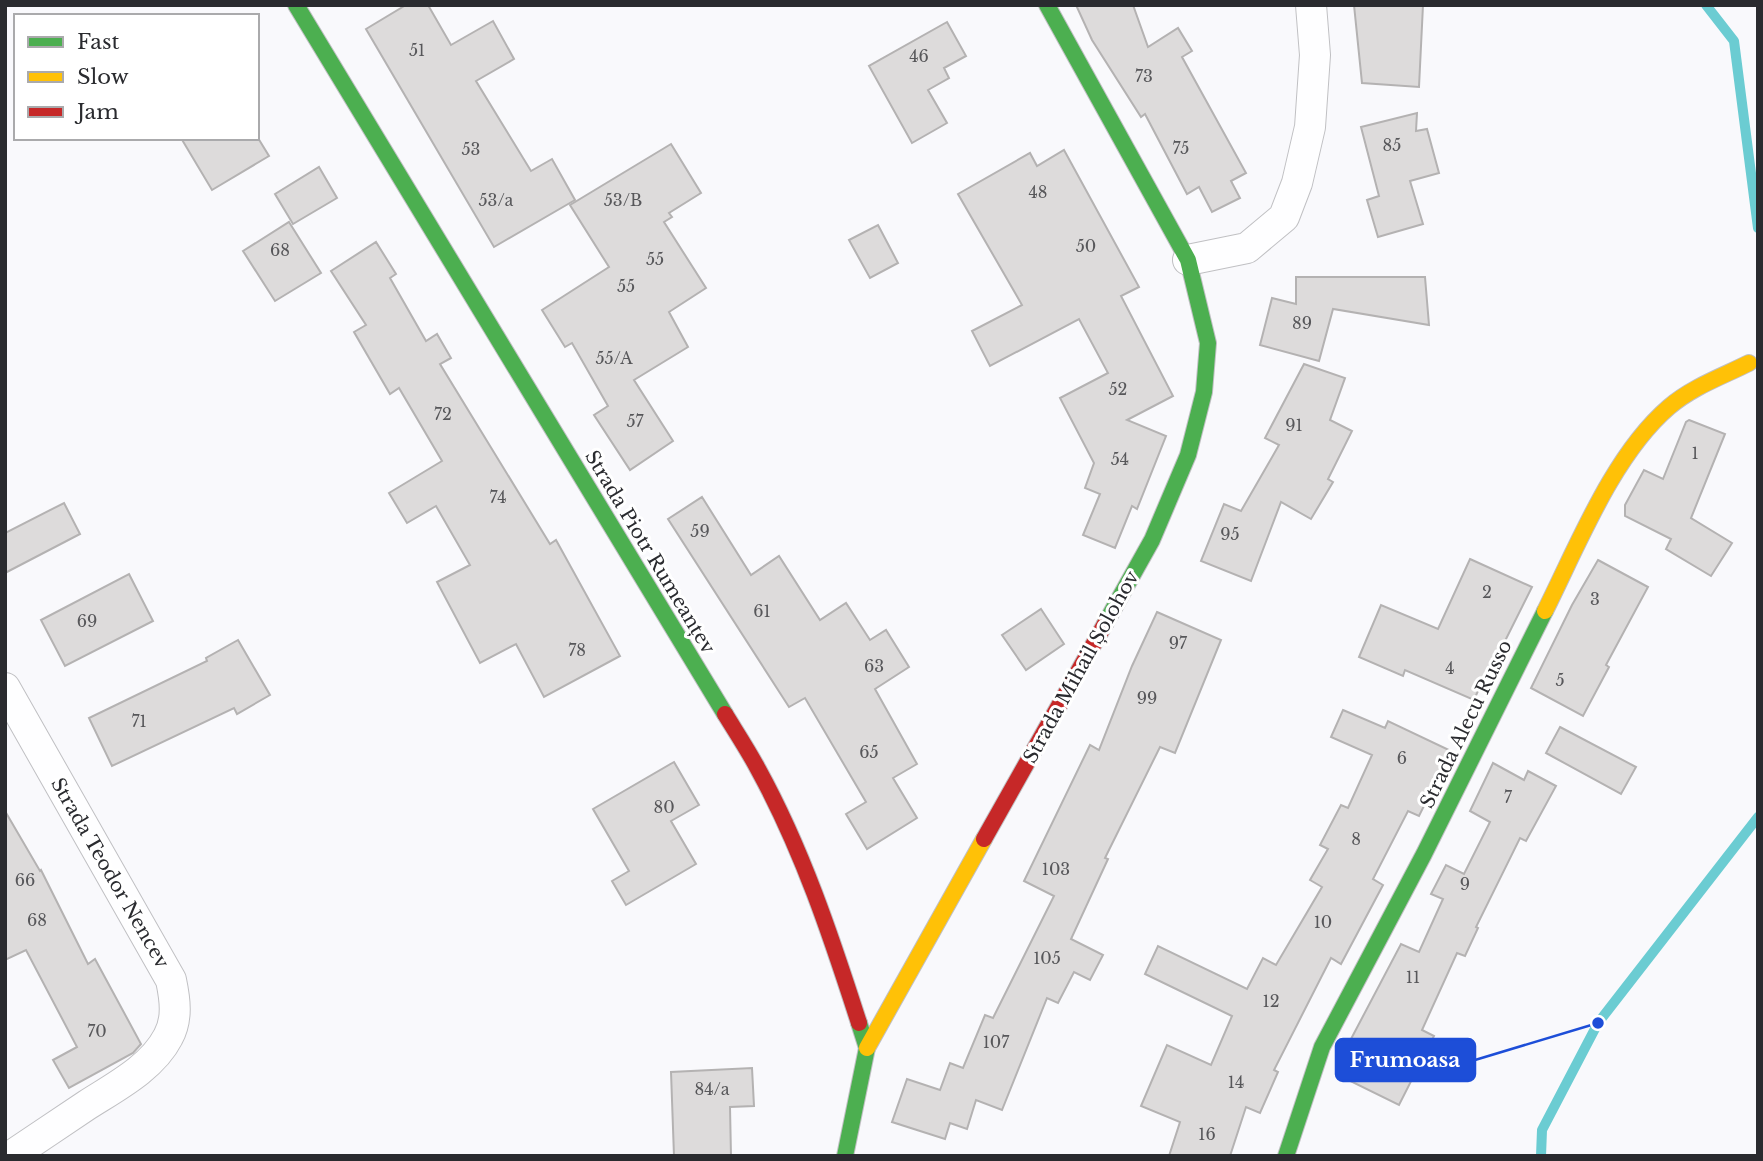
<svg xmlns="http://www.w3.org/2000/svg" width="1763" height="1161" font-family="'Libre Baskerville',serif">
<style>
.lines{fill:none;stroke-linecap:round;stroke-linejoin:round}
.stream{stroke:#6bccd2;stroke-width:10}
.building{fill:#dddbdb;stroke:#b4b2b2;stroke-width:2}
.street-casing{stroke:#c0c0c3;stroke-width:32}
.fast-casing{stroke:#c0c0c3;stroke-width:18}
.slow-casing{stroke:#c0c0c3;stroke-width:18}
.jam-casing{stroke:#c0c0c3;stroke-width:18}
.street{stroke:#fefeff;stroke-width:30}
.fast{stroke:#4caf50;stroke-width:16}
.slow{stroke:#ffc107;stroke-width:16}
.jam{stroke:#c62828;stroke-width:16}
.labels{text-anchor:middle;dominant-baseline:central;stroke-width:6;stroke-linejoin:round;paint-order:stroke}
.number-label{font-size:16px;fill:#57575a}
.street-label{font-size:19px;fill:#2a2b2f;stroke:#fff}
.leader{fill:none;stroke:#1d4ed8;stroke-width:2.5}
.callout-dot{fill:#1d4ed8;stroke:#fff;stroke-width:2.5}
.callout{fill:#1d4ed8;stroke:#1d4ed8;stroke-width:2.5}
.callout-label{font-size:21px;text-anchor:middle;font-weight:bold;fill:#fff}
</style>
<rect width="100%" height="100%" fill="#f9f9fc"/>
<g class="lines">
<g class="stream">
<path d="M 1706,5 L 1734,41 L 1758,228"/>
<path d="M 1541,1156 L 1542,1130 L 1598,1023 L 1758,817"/>
</g>
</g>
<g class="building">
<path d="M 406,5 L 428,5 L 451,45 L 493,21 L 514,59 L 476,81 L 531,171 L 552,159 L 575,200 L 494,247 L 366,29 Z"/>
<path d="M 1076,5 L 1133,5 L 1148,47 L 1178,28 L 1192,51 L 1182,57 L 1246,173 L 1231,181 L 1240,198 L 1212,212 L 1199,187 L 1187,194 L 1145,114 L 1141,117 L 1092,40 Z"/>
<path d="M 1354,5 L 1423,5 L 1419,87 L 1362,83 Z"/>
<path d="M 947,22 L 966,56 L 944,68 L 949,78 L 928,90 L 947,123 L 912,143 L 869,66 Z"/>
<path d="M 1417,113 L 1416,131 L 1427,129 L 1439,173 L 1410,181 L 1423,224 L 1378,237 L 1367,200 L 1379,196 L 1361,127 Z"/>
<path d="M 181,138 L 258,138 L 269,156 L 212,190 Z"/>
<path d="M 671,144 L 701,193 L 669,213 L 672,217 L 664,222 L 706,288 L 669,312 L 688,347 L 634,380 L 673,441 L 630,470 L 594,415 L 608,406 L 572,343 L 565,347 L 542,310 L 609,267 L 570,205 Z"/>
<path d="M 1064,150 L 1139,287 L 1121,296 L 1173,396 L 1127,420 L 1166,436 L 1137,509 L 1132,506 L 1115,548 L 1083,535 L 1100,494 L 1085,488 L 1094,463 L 1060,398 L 1108,373 L 1079,319 L 990,366 L 972,331 L 1022,305 L 958,194 L 1030,153 L 1037,166 Z"/>
<path d="M 319,167 L 337,198 L 293,224 L 275,194 Z"/>
<path d="M 289,222 L 321,273 L 275,301 L 243,251 Z"/>
<path d="M 878,225 L 898,263 L 870,278 L 849,240 Z"/>
<path d="M 376,242 L 396,274 L 390,278 L 426,341 L 437,334 L 451,358 L 440,364 L 550,544 L 556,540 L 620,656 L 544,697 L 516,644 L 480,663 L 437,582 L 470,565 L 436,506 L 407,523 L 389,493 L 442,461 L 399,388 L 390,394 L 354,332 L 366,325 L 331,271 Z"/>
<path d="M 1296,277 L 1425,277 L 1429,325 L 1333,309 L 1319,361 L 1260,345 L 1272,298 L 1296,304 Z"/>
<path d="M 1304,364 L 1345,378 L 1330,420 L 1352,431 L 1328,479 L 1333,482 L 1311,519 L 1281,502 L 1251,581 L 1201,561 L 1224,504 L 1241,511 L 1279,445 L 1265,438 Z"/>
<path d="M 1689,420 L 1725,434 L 1691,518 L 1732,543 L 1711,576 L 1666,549 L 1671,539 L 1625,516 L 1625,505 L 1644,470 L 1663,479 L 1686,422 Z"/>
<path d="M 702,497 L 751,575 L 779,556 L 820,620 L 846,603 L 870,640 L 886,630 L 909,667 L 875,689 L 917,764 L 893,778 L 917,818 L 867,849 L 846,814 L 866,802 L 805,698 L 789,707 L 668,519 Z"/>
<path d="M 64,503 L 80,534 L 5,573 L 5,533 Z"/>
<path d="M 1470,559 L 1532,587 L 1492,667 L 1489,666 L 1474,700 L 1405,670 L 1403,676 L 1359,657 L 1381,605 L 1438,629 Z"/>
<path d="M 1598,560 L 1648,587 L 1606,665 L 1609,667 L 1583,716 L 1531,688 L 1572,605 Z"/>
<path d="M 129,574 L 153,621 L 65,666 L 41,620 Z"/>
<path d="M 1041,609 L 1064,644 L 1026,670 L 1002,635 Z"/>
<path d="M 1157,612 L 1221,640 L 1175,753 L 1160,747 L 1105,858 L 1108,859 L 1071,939 L 1103,955 L 1090,980 L 1074,972 L 1058,1003 L 1047,998 L 1002,1110 L 976,1100 L 967,1129 L 950,1123 L 945,1139 L 892,1122 L 907,1079 L 940,1090 L 950,1063 L 963,1068 L 985,1015 L 993,1018 L 1054,896 L 1024,881 L 1090,745 L 1099,750 L 1132,666 Z"/>
<path d="M 238,640 L 270,695 L 237,714 L 234,708 L 112,766 L 89,718 L 207,661 L 206,658 Z"/>
<path d="M 1343,710 L 1385,728 L 1388,721 L 1451,751 L 1419,816 L 1408,811 L 1373,879 L 1383,885 L 1341,964 L 1331,958 L 1274,1070 L 1278,1072 L 1260,1113 L 1246,1107 L 1230,1156 L 1169,1156 L 1180,1122 L 1141,1106 L 1167,1045 L 1211,1065 L 1232,1016 L 1145,974 L 1158,946 L 1247,989 L 1263,958 L 1276,965 L 1322,887 L 1310,880 L 1328,849 L 1320,845 L 1341,805 L 1348,808 L 1372,755 L 1331,737 Z"/>
<path d="M 1560,727 L 1636,767 L 1621,794 L 1546,753 Z"/>
<path d="M 674,762 L 699,805 L 671,821 L 696,864 L 626,905 L 612,881 L 629,871 L 593,809 Z"/>
<path d="M 1493,763 L 1524,780 L 1528,771 L 1556,786 L 1526,841 L 1520,838 L 1476,927 L 1478,928 L 1465,956 L 1457,953 L 1422,1030 L 1434,1036 L 1399,1105 L 1336,1074 L 1341,1058 L 1401,944 L 1419,952 L 1443,899 L 1431,894 L 1446,865 L 1464,874 L 1490,822 L 1470,811 Z"/>
<path d="M 5,811 L 40,871 L 41,870 L 88,964 L 95,959 L 141,1044 L 133,1053 L 69,1088 L 53,1060 L 77,1047 L 26,950 L 5,960 Z"/>
<path d="M 752,1068 L 754,1106 L 730,1107 L 731,1156 L 674,1156 L 671,1072 Z"/>
</g>
<g class="lines">
<g class="street-casing">
<g id="street">
<path d="M 1188,260 L 1247,248 L 1284,217 L 1297,183 L 1310,127 L 1315,55 L 1311,5"/>
<path d="M 5,688 L 171,980 C 175,999 178,1019 168,1037 C 152,1068 115,1087 87,1105 C 62,1122 36,1139 11,1156"/>
</g>
</g>
<g class="fast-casing">
<g id="fast">
<path d="M 296,5 L 725,714"/>
<path d="M 1047,5 L 1188,260 L 1208,343 L 1204,392 L 1188,455 L 1152,540 L 1105,624"/>
<path d="M 845,1156 L 867,1048 L 859,1023"/>
<path d="M 1286,1156 L 1322,1047 L 1424,854 L 1545,611"/>
</g>
</g>
<g class="slow-casing">
<g id="slow">
<path d="M 1545,611 C 1578,545 1613,455 1669,407 C 1692,387 1723,376 1749,363"/>
<path d="M 867,1048 L 984,839"/>
</g>
</g>
<g class="jam-casing">
<g id="jam">
<path d="M 725,714 C 736,732 748,750 758,769 C 802,849 831,936 859,1023"/>
<path d="M 984,839 L 1105,624"/>
</g>
</g>
<use href="#street" class="street"/>
<use href="#fast" class="fast"/>
<use href="#slow" class="slow"/>
<use href="#jam" class="jam"/>
</g>
<g class="labels">
<g class="number-label">
<text x="417" y="50">51</text>
<text x="919" y="56">46</text>
<text x="1144" y="76">73</text>
<text x="1392" y="145">85</text>
<text x="1181" y="148">75</text>
<text x="471" y="149">53</text>
<text x="1038" y="192">48</text>
<text x="496" y="200">53/a</text>
<text x="623" y="200">53/B</text>
<text x="1086" y="246">50</text>
<text x="280" y="250">68</text>
<text x="655" y="259">55</text>
<text x="626" y="286">55</text>
<text x="1302" y="323">89</text>
<text x="614" y="358">55/A</text>
<text x="1118" y="389">52</text>
<text x="443" y="414">72</text>
<text x="635" y="421">57</text>
<text x="1294" y="425">91</text>
<text x="1695" y="453">1</text>
<text x="1120" y="459">54</text>
<text x="498" y="497">74</text>
<text x="700" y="531">59</text>
<text x="1230" y="534">95</text>
<text x="1487" y="592">2</text>
<text x="1595" y="599">3</text>
<text x="762" y="611">61</text>
<text x="87" y="621">69</text>
<text x="1178" y="643">97</text>
<text x="577" y="650">78</text>
<text x="874" y="666">63</text>
<text x="1450" y="668">4</text>
<text x="1560" y="680">5</text>
<text x="1147" y="698">99</text>
<text x="139" y="721">71</text>
<text x="869" y="752">65</text>
<text x="1402" y="758">6</text>
<text x="1508" y="797">7</text>
<text x="664" y="807">80</text>
<text x="1356" y="839">8</text>
<text x="1056" y="869">103</text>
<text x="25" y="880">66</text>
<text x="1465" y="884">9</text>
<text x="37" y="920">68</text>
<text x="1323" y="922">10</text>
<text x="1047" y="958">105</text>
<text x="1413" y="977">11</text>
<text x="1271" y="1001">12</text>
<text x="97" y="1031">70</text>
<text x="996" y="1042">107</text>
<text x="1236" y="1082">14</text>
<text x="712" y="1089">84/a</text>
<text x="1207" y="1134">16</text>
</g>
<g class="street-label">
<text transform="translate(650 552) rotate(59)">Strada Piotr Rumeanțev</text>
<text transform="translate(1081 667) rotate(-61)">Strada Mihail Șolohov</text>
<text transform="translate(1466 724) rotate(-64)">Strada Alecu Russo</text>
<text transform="translate(110 873) rotate(60)">Strada Teodor Nencev</text>
</g>
</g>
<path class="leader" d="M1598 1023L1475 1060"/>
<circle class="callout-dot" cx="1598" cy="1023" r="7"/>
<rect class="callout" x="1336" y="1039" width="139" height="42" rx="7"/>
<g class="callout-label">
<text x="1405" y="1067">Frumoasa</text>
</g>
<rect width="1763" height="1161" fill="none" stroke="#2a2b2f" stroke-width="14"/>
<rect x="14" y="14" width="245" height="126" fill="#ffffff" stroke="#aaaaac" stroke-width="2"/>
<rect x="28" y="37" width="35" height="10" fill="#4caf50" stroke="#aaaaac" stroke-width="2"/>
<text x="77" y="49" font-size="21" fill="#2a2b2f">Fast</text>
<rect x="28" y="72" width="35" height="10" fill="#ffc107" stroke="#aaaaac" stroke-width="2"/>
<text x="77" y="84" font-size="21" fill="#2a2b2f">Slow</text>
<rect x="28" y="107" width="35" height="10" fill="#c62828" stroke="#aaaaac" stroke-width="2"/>
<text x="77" y="119" font-size="21" fill="#2a2b2f">Jam</text>
</svg>
